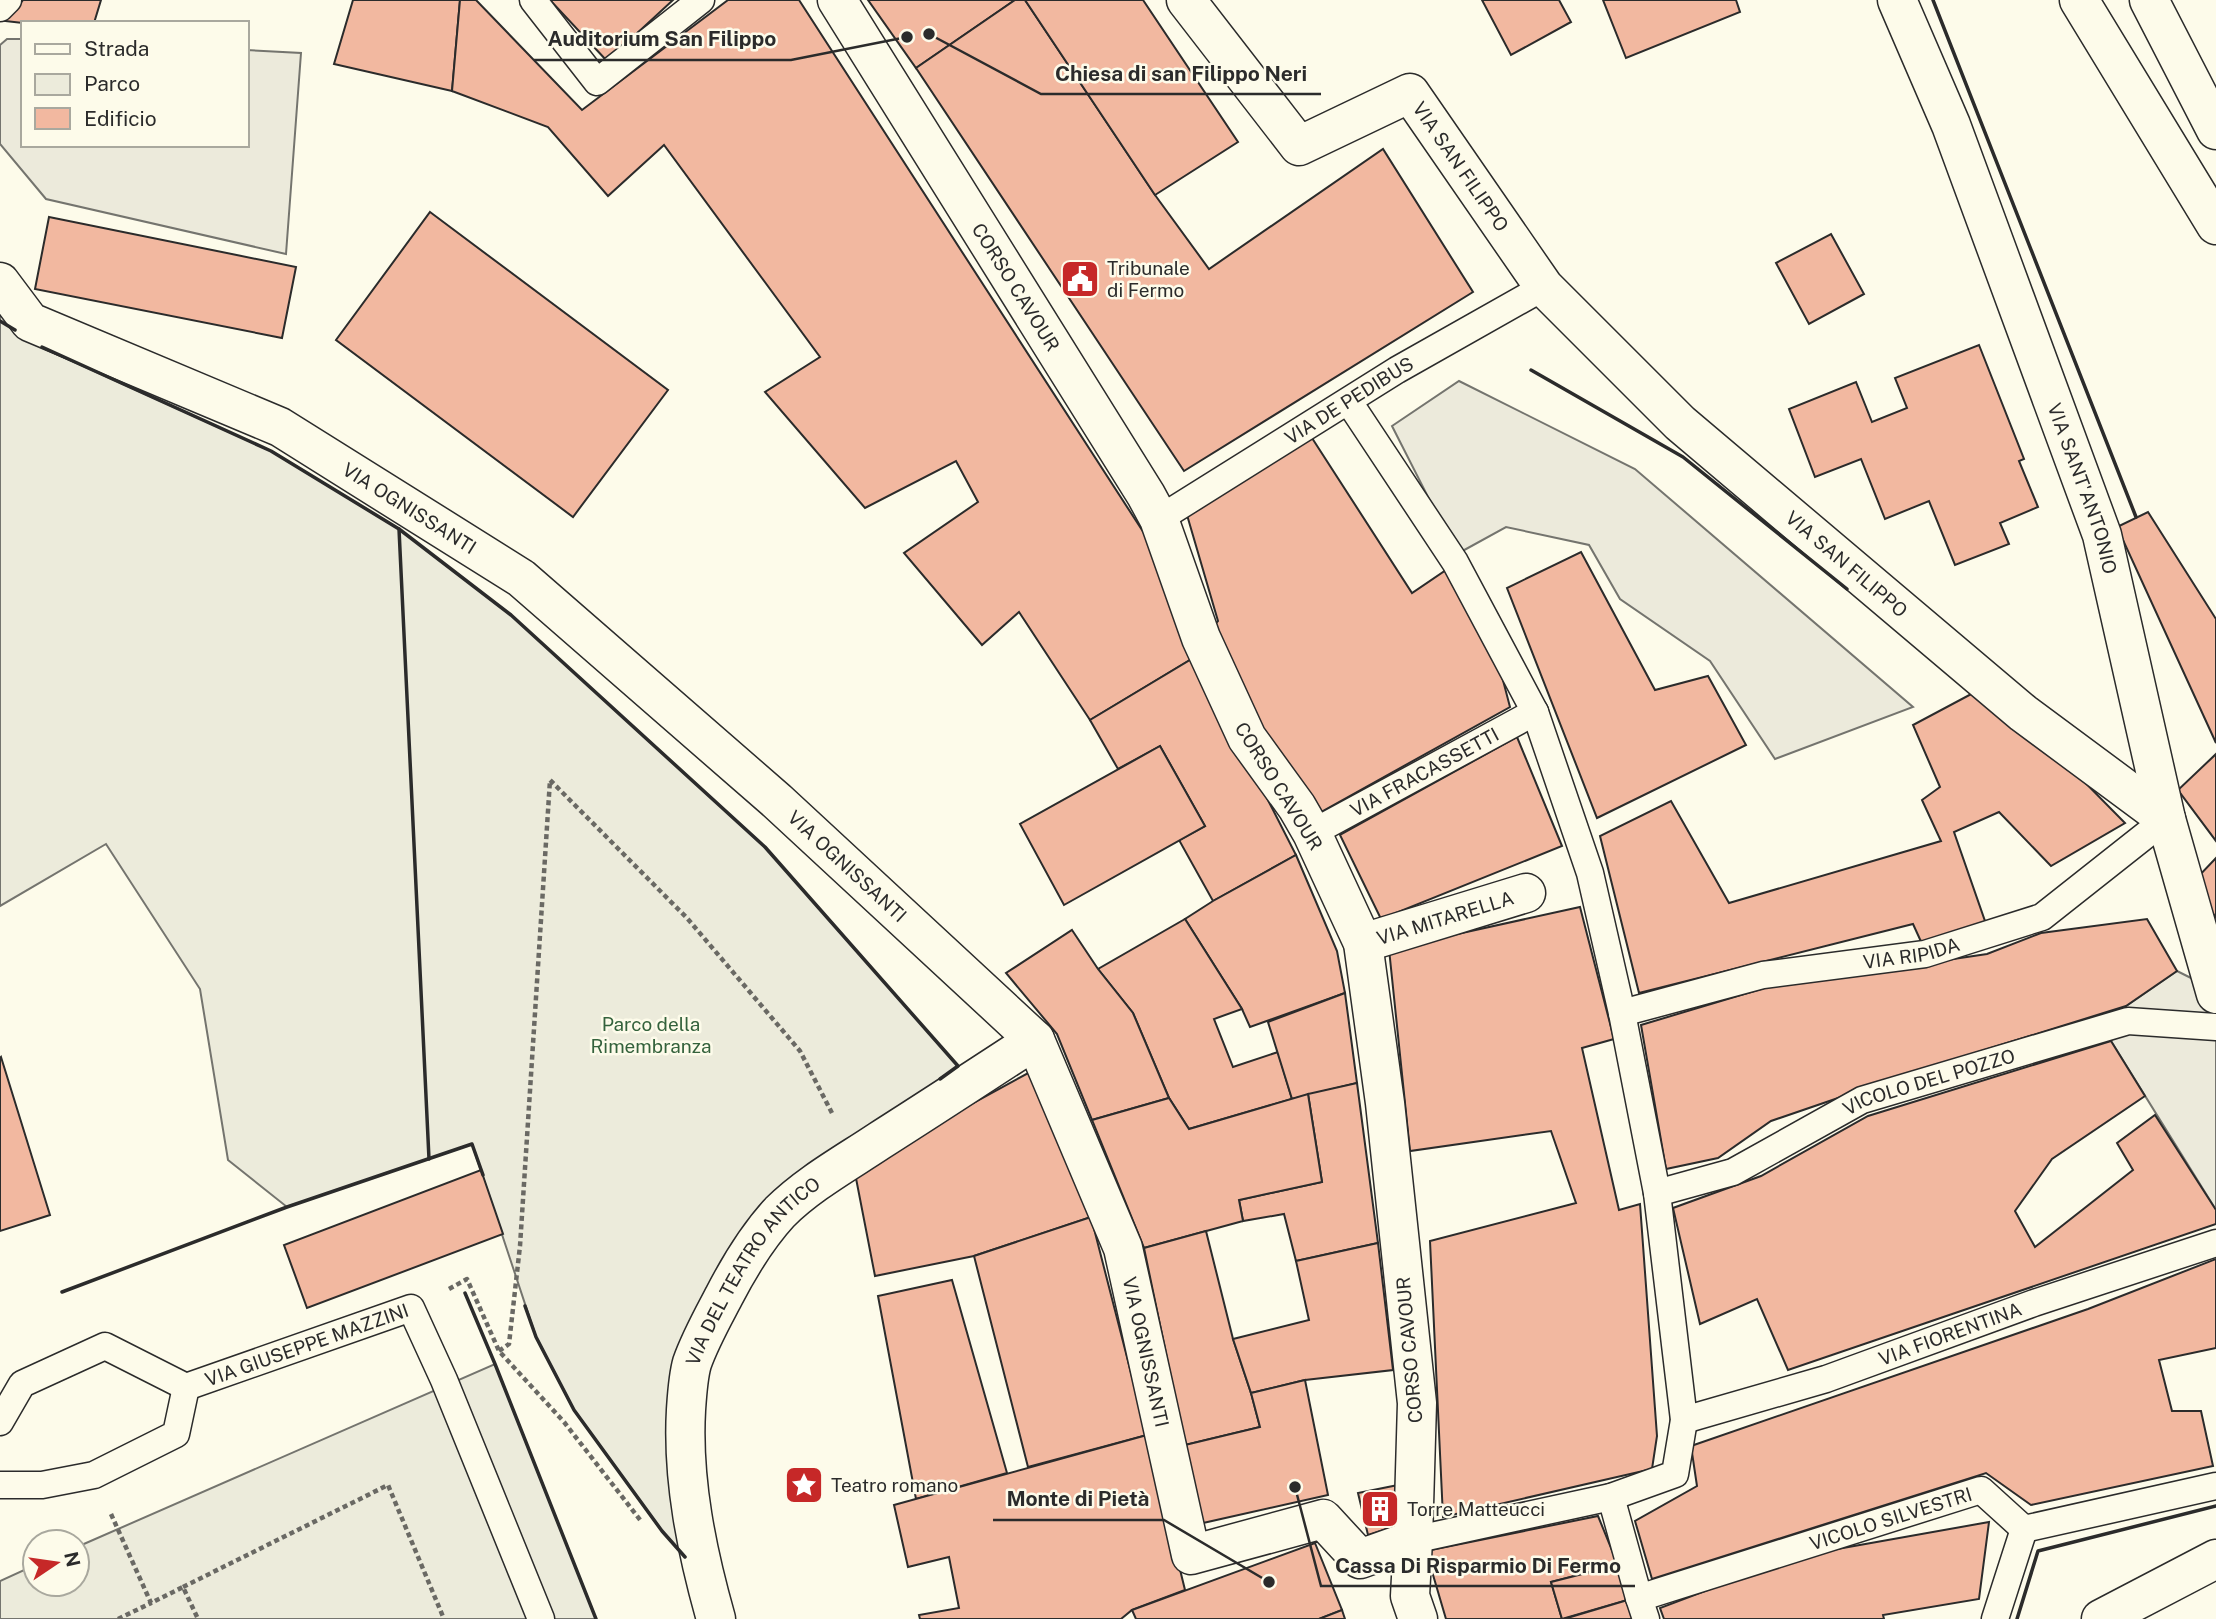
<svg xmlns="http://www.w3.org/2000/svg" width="2216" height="1619" font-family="'Public Sans',sans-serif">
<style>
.green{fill:#ecebdb;stroke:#74746e;stroke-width:2}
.parking{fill:#eceadb;stroke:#74746e;stroke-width:2}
.building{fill:#f2b8a0;stroke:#2b2b2b;stroke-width:2}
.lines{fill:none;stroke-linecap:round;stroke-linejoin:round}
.service-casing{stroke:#2b2b2b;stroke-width:29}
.pedestrian-casing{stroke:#2b2b2b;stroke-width:41}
.minor-casing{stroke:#2b2b2b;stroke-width:41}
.path{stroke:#6a6964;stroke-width:4.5;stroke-dasharray:5 3.5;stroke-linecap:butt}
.service{stroke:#fdfbea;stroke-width:26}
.pedestrian{stroke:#fdfbea;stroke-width:38}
.minor{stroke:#fdfbea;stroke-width:38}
.wall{stroke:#2b2b2b;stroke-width:3.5}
.labels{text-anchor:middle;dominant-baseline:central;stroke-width:5;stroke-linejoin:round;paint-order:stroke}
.street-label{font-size:19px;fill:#2b2b2b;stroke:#fdfbea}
.poi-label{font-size:19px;fill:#2b2b2b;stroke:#fdfbea;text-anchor:start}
.park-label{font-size:19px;fill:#34623c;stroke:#fdfbea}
.leader{fill:none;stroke:#2b2b2b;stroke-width:2.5}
.callout-dot{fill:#2b2b2b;stroke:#fdfbea;stroke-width:2.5}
.callout-label{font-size:21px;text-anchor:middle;font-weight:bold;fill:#2b2b2b;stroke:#fdfbea;stroke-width:5;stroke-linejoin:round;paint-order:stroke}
</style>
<rect width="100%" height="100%" fill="#fdfbea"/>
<g class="green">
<path d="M 0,314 L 45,349 L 271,451 L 399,529 L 511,615 L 765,847 L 958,1066 L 846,1152 L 685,1357 L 690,1562 L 662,1531 L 574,1410 L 536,1337 L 472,1144 L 287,1207 L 228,1160 L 200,989 L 106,844 L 0,906 Z"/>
<path d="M 495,1364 L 596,1619 L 0,1619 L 0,1581 L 35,1565 L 35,1584 L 77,1584 L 77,1547 Z"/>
</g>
<g class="parking">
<path d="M 7,39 L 23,39 L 23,145 L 247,145 L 247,50 L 301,53 L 286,254 L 46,199 L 0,144 L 0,45 Z"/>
<path d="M 1459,381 L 1635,469 L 1913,707 L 1775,759 L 1710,661 L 1620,599 L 1589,545 L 1506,527 L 1457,554 L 1392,426 Z"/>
<path d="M 2177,971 L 2215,990 L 2216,994 L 2216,1210 L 2111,1041 L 2127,1021 L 2126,1006 Z"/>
</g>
<g class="building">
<path d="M 23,0 L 101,0 L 94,23 L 23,23 L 5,21 Z"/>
<path d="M 353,0 L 460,0 L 452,91 L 334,64 Z"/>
<path d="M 460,0 L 476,0 L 582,110 L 728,0 L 799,0 L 1153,547 L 1195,657 L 1090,720 L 1019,612 L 982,645 L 904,553 L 978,502 L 956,461 L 865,508 L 765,392 L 820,357 L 664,145 L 608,196 L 548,127 L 452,91 Z"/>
<path d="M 550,0 L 673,0 L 607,61 Z"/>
<path d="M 868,0 L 1015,0 L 916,68 Z"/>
<path d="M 1015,0 L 1025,0 L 1155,195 L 1209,269 L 1383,149 L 1473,292 L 1184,471 L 916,68 Z"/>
<path d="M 1025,0 L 1143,0 L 1238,142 L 1155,195 Z"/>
<path d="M 1482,0 L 1559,0 L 1571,22 L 1511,55 Z"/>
<path d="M 1603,0 L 1736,0 L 1740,12 L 1626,58 Z"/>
<path d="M 430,212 L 668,390 L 573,517 L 336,340 Z"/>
<path d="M 49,217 L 296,267 L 282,338 L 35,289 Z"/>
<path d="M 1831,234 L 1864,294 L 1809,324 L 1776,263 Z"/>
<path d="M 1979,345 L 2024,459 L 2019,461 L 2038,507 L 2000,523 L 2009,544 L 1955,565 L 1929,501 L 1885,519 L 1861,459 L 1815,477 L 1789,409 L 1856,382 L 1872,422 L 1907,408 L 1895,378 Z"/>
<path d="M 1312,438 L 1412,593 L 1452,566 L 1493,642 L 1510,707 L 1321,812 L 1245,713 L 1209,631 L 1218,621 L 1187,515 Z"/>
<path d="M 2148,512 L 2216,619 L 2216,743 L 2117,527 Z"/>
<path d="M 1581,552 L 1655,690 L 1708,676 L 1746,745 L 1597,818 L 1507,588 Z"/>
<path d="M 1195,657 L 1296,855 L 1213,901 L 1179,840 L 1205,826 L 1160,746 L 1118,769 L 1090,720 Z"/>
<path d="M 1975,692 L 2049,746 L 2125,823 L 2051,866 L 1999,812 L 1954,832 L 1986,924 L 1923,946 L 1913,924 L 1639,993 L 1600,836 L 1671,801 L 1729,903 L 1941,841 L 1922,800 L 1940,787 L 1913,725 Z"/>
<path d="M 1517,737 L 1562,846 L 1381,919 L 1340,835 Z"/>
<path d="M 1160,746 L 1205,826 L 1064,905 L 1020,824 Z"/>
<path d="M 2216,754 L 2216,841 L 2178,790 Z"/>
<path d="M 1296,855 L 1337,951 L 1345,993 L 1250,1027 L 1242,1009 L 1185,919 L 1213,901 Z"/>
<path d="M 2216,858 L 2216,918 L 2193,882 Z"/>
<path d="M 1580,907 L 1614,1039 L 1582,1048 L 1619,1210 L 1640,1204 L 1657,1436 L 1652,1469 L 1443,1517 L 1430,1241 L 1576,1203 L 1551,1131 L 1410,1151 L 1389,949 Z"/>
<path d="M 1185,919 L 1242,1009 L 1214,1019 L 1233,1067 L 1278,1052 L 1292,1099 L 1189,1129 L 1169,1098 L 1133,1013 L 1098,969 Z"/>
<path d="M 2147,919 L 2177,971 L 2126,1006 L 1911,1073 L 1771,1121 L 1718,1158 L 1666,1169 L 1641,1025 L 1771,986 L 1987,954 L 2041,933 Z"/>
<path d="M 1072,930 L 1098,969 L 1133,1013 L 1169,1098 L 1092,1120 L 1057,1034 L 1006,973 Z"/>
<path d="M 1345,993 L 1357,1083 L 1292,1099 L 1268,1022 Z"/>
<path d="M 2111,1041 L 2145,1096 L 2052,1159 L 2015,1211 L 2035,1247 L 2133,1170 L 2117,1143 L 2155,1115 L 2216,1210 L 2216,1224 L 1788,1370 L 1757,1299 L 1700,1324 L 1673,1208 L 1761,1176 L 1868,1116 Z"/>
<path d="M 1,1057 L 50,1215 L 0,1231 L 0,1058 Z"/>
<path d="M 1032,1071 L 1091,1217 L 974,1256 L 875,1276 L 854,1168 Z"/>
<path d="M 1357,1083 L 1378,1243 L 1296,1261 L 1284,1214 L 1243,1221 L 1239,1200 L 1322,1182 L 1308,1094 Z"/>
<path d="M 1308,1094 L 1322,1182 L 1239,1200 L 1243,1221 L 1144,1248 L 1092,1120 L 1169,1098 L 1189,1129 Z"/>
<path d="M 481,1170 L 503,1234 L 307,1308 L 284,1245 Z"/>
<path d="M 1091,1217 L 1147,1435 L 1028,1467 L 974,1256 Z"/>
<path d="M 1206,1231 L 1233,1339 L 1251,1393 L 1260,1427 L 1185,1445 L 1144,1248 Z"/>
<path d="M 1378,1243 L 1393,1370 L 1305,1380 L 1251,1393 L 1233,1339 L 1309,1320 L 1296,1261 Z"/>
<path d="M 2216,1259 L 2216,1348 L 2159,1360 L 2172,1411 L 2201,1411 L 2213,1466 L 2031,1505 L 1986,1473 L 1652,1579 L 1635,1521 L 1697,1486 L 1691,1446 L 2088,1309 Z"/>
<path d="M 952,1280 L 1007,1473 L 916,1499 L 878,1296 Z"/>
<path d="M 1305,1380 L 1328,1495 L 1203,1523 L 1185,1445 L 1260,1427 L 1251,1393 Z"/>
<path d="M 1147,1435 L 1185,1590 L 1132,1610 L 1121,1619 L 920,1619 L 919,1615 L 959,1608 L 949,1557 L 908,1567 L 894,1505 Z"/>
<path d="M 1398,1485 L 1399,1525 L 1368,1535 L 1358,1493 Z"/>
<path d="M 1598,1516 L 1618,1565 L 1551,1582 L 1562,1619 L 1446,1619 L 1426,1551 Z"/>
<path d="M 1989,1522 L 1979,1599 L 1883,1615 L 1884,1619 L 1664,1619 L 1660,1608 L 1798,1556 Z"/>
<path d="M 1315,1543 L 1342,1610 L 1319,1619 L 1136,1619 L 1132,1610 Z"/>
<path d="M 1618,1565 L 1631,1599 L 1562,1619 L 1551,1582 Z"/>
<path d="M 1631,1599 L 1639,1619 L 1564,1619 Z"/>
<path d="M 1342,1610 L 1345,1619 L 1319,1619 Z"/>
</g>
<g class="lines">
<g class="service-casing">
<g id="service">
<path d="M 533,0 L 597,82 L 701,0"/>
<path d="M 0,8 L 8,0"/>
<path d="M 1349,402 L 1455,562 L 1535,712 L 1590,873 L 1622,1013 L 1657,1193 L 1684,1420 L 1675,1474 L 1611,1497 L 1413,1540"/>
<path id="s1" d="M 1159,519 L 1397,370 L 1544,287"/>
<path id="s2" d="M 1312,833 L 1535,712"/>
<path id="s3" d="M 1622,1013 L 1763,975 L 1925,954 L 2042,917 L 2166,819"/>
<path id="s4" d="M 1657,1193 L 1733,1172 L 1862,1100 L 2128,1021 L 2216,1027"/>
<path id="s5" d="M 186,1387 L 411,1308 L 444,1380 L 541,1619"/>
<path id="s6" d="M 1684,1420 L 1826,1379 L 2034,1303 L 2216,1243"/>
<path d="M 0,1422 L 22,1384 L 105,1346 L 186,1387"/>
<path d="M 0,1485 L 42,1485 L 94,1475 L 176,1434 L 186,1387"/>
<path d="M 1611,1497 L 1639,1598 L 1646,1619"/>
<path id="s7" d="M 1639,1598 L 1981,1490 L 2024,1529 L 2216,1486"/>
<path d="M 1995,1619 L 2024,1529"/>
</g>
</g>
<g class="pedestrian-casing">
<g id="pedestrian">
<path id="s8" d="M 1363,943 L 1526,893"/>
<path d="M 1413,1540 L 1410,1596 L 1418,1619"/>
</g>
</g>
<g class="minor-casing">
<g id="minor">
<path id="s9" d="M 1186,0 L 1299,146 L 1410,93 L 1544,287 L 1680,423 L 2023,713 L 2166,819"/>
<path id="s10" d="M 1897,0 L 1951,125 L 2102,535 L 2166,819 L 2216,994"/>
<path d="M 2079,0 L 2216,225"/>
<path d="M 2149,0 L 2216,130"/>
<path id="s11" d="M 0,282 L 30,322 L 280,427 L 521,578 L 777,801 L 1035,1040 L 1123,1248 L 1191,1555 L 1323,1519 L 1360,1559 L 1413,1540 L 1417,1403 L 1385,1103 L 1363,943 L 1312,833 L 1297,807 L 1247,738 L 1201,638 L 1159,519 L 1146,495 L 837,0"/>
<path id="s12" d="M 716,1619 C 697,1552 682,1480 686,1410 C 687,1395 688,1377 692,1363 C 700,1340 713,1317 724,1296 C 739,1267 758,1236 780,1212 C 808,1184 846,1163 879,1141 C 931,1108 983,1074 1035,1040"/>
<path d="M 2101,1619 L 2216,1559"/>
</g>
</g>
<g class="path">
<path d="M 449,1289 L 467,1279 L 499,1351 L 564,1422 L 641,1521"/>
<path d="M 499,1351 L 509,1344 L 520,1246 L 550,780 L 687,918 L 800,1051 L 832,1113"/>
<path d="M 111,1514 L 151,1603 L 183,1587 L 198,1619"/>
<path d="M 183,1587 L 388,1485 L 444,1619"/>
<path d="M 118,1619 L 151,1603"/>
</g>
<use href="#service" class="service"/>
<use href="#pedestrian" class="pedestrian"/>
<use href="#minor" class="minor"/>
<g class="wall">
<path d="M 1933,0 L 2136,517"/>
<path d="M 0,321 L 15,330"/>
<path d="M 42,347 L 271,451 L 399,529 L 511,615 L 765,847 L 958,1066 L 940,1079"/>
<path d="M 1531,370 L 1683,457 L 1847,589"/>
<path d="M 399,529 L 429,1159"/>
<path d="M 62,1292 L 287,1207 L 472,1144 L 483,1175"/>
<path d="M 465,1293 L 495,1364 L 596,1619"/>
<path d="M 525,1306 L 536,1337 L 574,1410 L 662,1531 L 685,1557"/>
<path d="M 2017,1619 L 2038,1551 L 2216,1506"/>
</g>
</g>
<defs>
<g id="civic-square" transform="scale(2.0125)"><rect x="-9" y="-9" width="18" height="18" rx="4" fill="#c62828" stroke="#fdfbea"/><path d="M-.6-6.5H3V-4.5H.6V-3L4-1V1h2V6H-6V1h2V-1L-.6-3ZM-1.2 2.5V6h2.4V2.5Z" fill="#fff"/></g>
<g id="sight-square" transform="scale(2.0125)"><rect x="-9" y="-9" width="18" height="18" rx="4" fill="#c62828" stroke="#fdfbea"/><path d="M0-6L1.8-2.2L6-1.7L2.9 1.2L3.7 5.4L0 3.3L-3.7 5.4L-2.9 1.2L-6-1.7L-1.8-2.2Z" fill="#fff"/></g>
<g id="building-square" transform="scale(2.0125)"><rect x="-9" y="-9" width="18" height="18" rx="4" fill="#c62828" stroke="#fdfbea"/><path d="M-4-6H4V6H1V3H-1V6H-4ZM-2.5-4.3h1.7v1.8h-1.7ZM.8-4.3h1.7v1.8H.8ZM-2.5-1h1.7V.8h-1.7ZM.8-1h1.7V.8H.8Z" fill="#fff"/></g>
</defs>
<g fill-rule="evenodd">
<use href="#civic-square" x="1080" y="279"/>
<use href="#sight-square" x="804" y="1485"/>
<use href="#building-square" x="1380" y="1509"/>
</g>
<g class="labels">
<g class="street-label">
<text stroke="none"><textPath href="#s9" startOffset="397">VIA SAN FILIPPO</textPath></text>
<text transform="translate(1016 287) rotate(58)">CORSO CAVOUR</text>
<text stroke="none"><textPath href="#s1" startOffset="224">VIA DE PEDIBUS</textPath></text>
<text stroke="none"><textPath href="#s10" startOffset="523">VIA SANT'ANTONIO</textPath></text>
<text stroke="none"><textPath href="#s11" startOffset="474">VIA OGNISSANTI</textPath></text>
<text stroke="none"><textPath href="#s9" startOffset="954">VIA SAN FILIPPO</textPath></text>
<text stroke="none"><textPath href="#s2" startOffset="128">VIA FRACASSETTI</textPath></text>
<text transform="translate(1279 786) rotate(58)">CORSO CAVOUR</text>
<text stroke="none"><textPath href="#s11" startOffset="1041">VIA OGNISSANTI</textPath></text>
<text stroke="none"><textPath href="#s8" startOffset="86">VIA MITARELLA</textPath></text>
<text stroke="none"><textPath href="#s3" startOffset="296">VIA RIPIDA</textPath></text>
<text stroke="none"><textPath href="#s4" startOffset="296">VICOLO DEL POZZO</textPath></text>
<text stroke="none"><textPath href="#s12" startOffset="371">VIA DEL TEATRO ANTICO</textPath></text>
<text stroke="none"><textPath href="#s6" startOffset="280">VIA FIORENTINA</textPath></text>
<text stroke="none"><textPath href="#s5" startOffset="128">VIA GIUSEPPE MAZZINI</textPath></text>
<text transform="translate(1409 1350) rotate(-95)">CORSO CAVOUR</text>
<text stroke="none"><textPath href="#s11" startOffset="1629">VIA OGNISSANTI</textPath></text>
<text stroke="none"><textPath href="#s7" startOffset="264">VICOLO SILVESTRI</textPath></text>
</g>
<g class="poi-label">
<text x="1107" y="268">Tribunale<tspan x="1107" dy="22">di Fermo</tspan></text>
<text x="831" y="1485">Teatro romano</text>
<text x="1407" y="1509">Torre Matteucci</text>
</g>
<g class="park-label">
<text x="651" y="1024">Parco della<tspan x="651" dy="22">Rimembranza</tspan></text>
</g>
</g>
<path class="leader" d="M907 37L791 60H534M929 34L1041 94H1321M1269 1582L1164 1520H993M1295 1487L1321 1586H1635"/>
<g class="callout-dot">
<circle cx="907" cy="37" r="7"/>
<circle cx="929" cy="34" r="7"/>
<circle cx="1269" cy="1582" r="7"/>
<circle cx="1295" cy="1487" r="7"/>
</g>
<g class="callout-label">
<text x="662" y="46">Auditorium San Filippo</text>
<text x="1181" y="81">Chiesa di san Filippo Neri</text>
<text x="1078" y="1506">Monte di Pietà</text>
<text x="1478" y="1573">Cassa Di Risparmio Di Fermo</text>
</g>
<rect x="21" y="21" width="228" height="126" fill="#fdfbea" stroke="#a9a89e" stroke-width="2"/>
<rect x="35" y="44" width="35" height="10" fill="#fdfbea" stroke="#a9a89e" stroke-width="2"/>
<text x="84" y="56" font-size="21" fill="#2b2b2b">Strada</text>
<rect x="35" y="74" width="35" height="21" fill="#ecebdb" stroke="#a9a89e" stroke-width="2"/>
<text x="84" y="91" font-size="21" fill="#2b2b2b">Parco</text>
<rect x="35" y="108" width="35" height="21" fill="#f2b8a0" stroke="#a9a89e" stroke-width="2"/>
<text x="84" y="126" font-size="21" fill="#2b2b2b">Edificio</text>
<g transform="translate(56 1563) rotate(77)"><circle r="33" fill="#fdfbea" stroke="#a9a89e" stroke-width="2"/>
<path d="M0-5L12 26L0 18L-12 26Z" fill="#c62828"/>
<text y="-10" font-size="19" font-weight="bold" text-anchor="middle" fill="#2b2b2b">N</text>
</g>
</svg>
